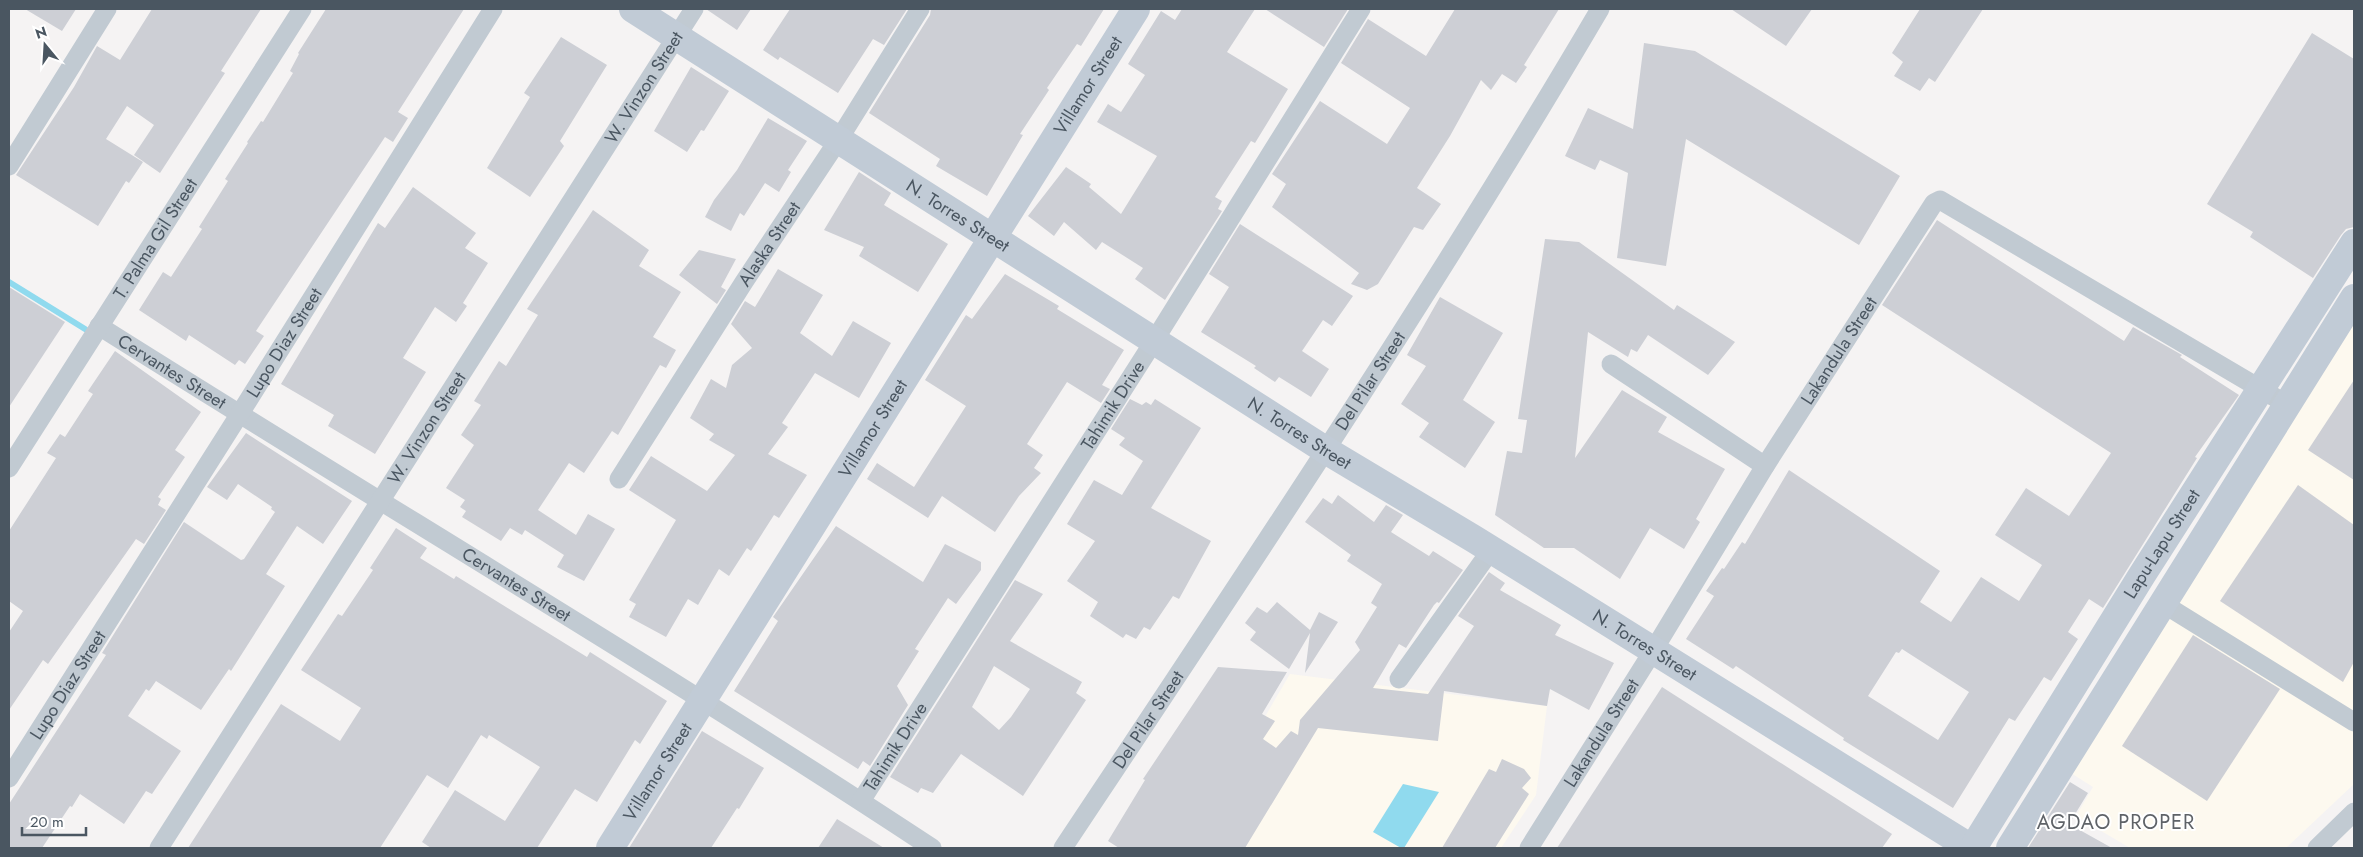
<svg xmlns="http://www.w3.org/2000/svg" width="2363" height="857" font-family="Jost,sans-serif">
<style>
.commercial{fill:#fdf9ef}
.water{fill:#90daee}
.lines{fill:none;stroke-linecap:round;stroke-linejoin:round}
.stream{stroke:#90daee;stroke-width:6}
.building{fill:#cdcfd5;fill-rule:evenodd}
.street{stroke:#c1cad2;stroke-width:19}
.secondary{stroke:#c1cbd6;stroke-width:28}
.labels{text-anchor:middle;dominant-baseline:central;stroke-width:4;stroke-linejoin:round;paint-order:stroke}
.street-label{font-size:18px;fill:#4a5661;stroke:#fff}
.quarter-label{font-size:20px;letter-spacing:1px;fill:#5f6368;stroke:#fff}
</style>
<rect width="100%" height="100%" fill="#f5f3f3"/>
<g class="commercial">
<path d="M 2354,316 L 2354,784 L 2286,848 L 2130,848 L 2076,816 L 2093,787 L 2066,770 Z"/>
<path d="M 1290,674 L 1547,706 L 1536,795 L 1501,848 L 1188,848 Z"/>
</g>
<path class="water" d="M 1403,784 L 1439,792 L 1404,848 L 1401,848 L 1373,832 Z"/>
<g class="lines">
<path class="stream" d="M 9,282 L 85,329"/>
</g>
<g class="building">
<path d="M 25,9 L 76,9 L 62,31 Z"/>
<path d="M 152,9 L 261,9 L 221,71 L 225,73 L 160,173 L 134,155 L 154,125 L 127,106 L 106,139 L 143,162 L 129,183 L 126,181 L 98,226 L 16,175 L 74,87 L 97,46 L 120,60 Z"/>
<path d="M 326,9 L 464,9 L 398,112 L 408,118 L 393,142 L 385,137 L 256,331 L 264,336 L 245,364 L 239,360 L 235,365 L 189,335 L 186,341 L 139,310 L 163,272 L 171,277 L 202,229 L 199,227 L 228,181 L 225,179 L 248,143 L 247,142 L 261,121 L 263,122 L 293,73 L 290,71 L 299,54 L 298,53 Z"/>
<path d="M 706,9 L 751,9 L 737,30 Z"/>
<path d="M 790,9 L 907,9 L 884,45 L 873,39 L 838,93 L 780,57 L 778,60 L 763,50 Z"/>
<path d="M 931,9 L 1104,9 L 1081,46 L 1077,44 L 1047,88 L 1049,90 L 1020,134 L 1023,135 L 987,196 L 936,166 L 940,159 L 869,113 L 930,15 Z"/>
<path d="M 1182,9 L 1255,9 L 1227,52 L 1288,89 L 1255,143 L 1251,141 L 1215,197 L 1222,201 L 1218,209 L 1222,211 L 1165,300 L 1135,279 L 1143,268 L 1102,242 L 1096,250 L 1064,222 L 1054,236 L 1028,216 L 1066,167 L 1091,184 L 1089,187 L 1121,214 L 1157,156 L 1097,122 L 1108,104 L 1121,112 L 1145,75 L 1128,64 L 1161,11 L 1175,20 Z"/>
<path d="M 1265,9 L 1348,9 L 1324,47 Z"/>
<path d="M 1455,9 L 1559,9 L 1524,65 L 1527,67 L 1516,83 L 1502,74 L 1491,90 L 1481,80 L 1450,136 L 1417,188 L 1441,204 L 1423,230 L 1414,227 L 1378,284 L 1367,290 L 1351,284 L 1359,273 L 1272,207 L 1286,184 L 1272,174 L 1320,101 L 1387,144 L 1410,108 L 1341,63 L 1368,19 L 1426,56 Z"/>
<path d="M 1731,9 L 1812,9 L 1786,46 Z"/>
<path d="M 1920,9 L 1983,9 L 1935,82 L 1929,78 L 1920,91 L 1894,76 L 1903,62 L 1892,53 Z"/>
<path d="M 2312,33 L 2354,59 L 2354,227 L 2346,229 L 2341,235 L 2313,278 L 2250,237 L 2253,232 L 2207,204 Z"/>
<path d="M 561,37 L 607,65 L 560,141 L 564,146 L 530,197 L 487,168 L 530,97 L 524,93 Z"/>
<path d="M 1644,43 L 1695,51 L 1900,176 L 1859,245 L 1686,139 L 1666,266 L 1617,258 L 1628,173 L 1600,160 L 1595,170 L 1565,156 L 1588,108 L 1633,129 Z"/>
<path d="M 691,67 L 729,91 L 704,131 L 701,130 L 687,152 L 654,131 Z"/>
<path d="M 768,118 L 807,141 L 788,170 L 791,172 L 779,192 L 765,183 L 744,216 L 740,213 L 731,231 L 705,217 L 714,200 L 737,170 Z"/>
<path d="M 859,172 L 891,193 L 884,205 L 948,244 L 918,292 L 859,256 L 864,247 L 824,230 Z"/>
<path d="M 413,187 L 476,233 L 465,248 L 488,263 L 463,303 L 467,306 L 456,322 L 435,307 L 403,358 L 426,372 L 375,454 L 328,426 L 334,415 L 281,384 L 378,223 L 385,228 Z"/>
<path d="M 593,210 L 649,250 L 639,266 L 681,292 L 653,337 L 676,350 L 666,368 L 660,365 L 618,435 L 612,431 L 584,473 L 569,463 L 538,510 L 576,535 L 588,514 L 615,529 L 584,581 L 557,567 L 564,555 L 525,530 L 522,535 L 510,528 L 501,541 L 462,517 L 466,511 L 460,507 L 465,500 L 446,488 L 474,445 L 461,435 L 481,405 L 474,401 L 499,361 L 506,366 L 538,315 L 527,309 Z"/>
<path d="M 1937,220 L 2124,341 L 2133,327 L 2182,355 L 2180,357 L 2239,395 L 2195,457 L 2197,458 L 2103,608 L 2089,599 L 2068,632 L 2078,639 L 2051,681 L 2044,677 L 2015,721 L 2009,718 L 1953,808 L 1843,740 L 1844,738 L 1736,666 L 1733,669 L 1686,639 L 1714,596 L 1706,591 L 1722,568 L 1724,569 L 1742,542 L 1745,544 L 1789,470 L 1940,571 L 1920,602 L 1951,622 L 1981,577 L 2019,601 L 2042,565 L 1995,535 L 2026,488 L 2069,516 L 2111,453 L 1882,305 ZM 1902,649 L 1969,692 L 1938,740 L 1868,696 L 1896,652 L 1899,653 Z"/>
<path d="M 1240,224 L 1353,296 L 1332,326 L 1323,320 L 1302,351 L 1329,369 L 1311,397 L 1279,377 L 1275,382 L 1254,368 L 1256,366 L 1201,332 L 1229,287 L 1209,274 Z"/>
<path d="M 1545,239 L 1579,242 L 1674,310 L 1677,305 L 1735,342 L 1708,375 L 1648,335 L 1637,352 L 1631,349 L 1628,357 L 1588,332 L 1575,458 L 1622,390 L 1667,417 L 1658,432 L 1725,469 L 1696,519 L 1700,522 L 1684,549 L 1650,528 L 1620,579 L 1574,548 L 1544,548 L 1495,515 L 1507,451 L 1522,453 L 1527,420 L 1518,419 Z"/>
<path d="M 699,250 L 736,259 L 721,287 L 726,290 L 717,304 L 679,275 Z"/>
<path d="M 778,269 L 823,295 L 800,333 L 832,356 L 853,321 L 891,343 L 859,398 L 815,373 L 782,423 L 788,427 L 768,454 L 807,475 L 779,518 L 774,515 L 751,551 L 747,548 L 729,576 L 719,569 L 698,605 L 688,599 L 666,637 L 629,617 L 636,604 L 629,600 L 676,520 L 629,490 L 651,456 L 707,491 L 735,455 L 709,440 L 714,434 L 690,418 L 711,379 L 726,388 L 732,365 L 752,348 L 731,324 L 745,301 L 755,307 Z"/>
<path d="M 1005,274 L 1059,306 L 1057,309 L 1124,350 L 1102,385 L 1110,389 L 1101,403 L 1067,382 L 1027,444 L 1043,455 L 1034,468 L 1041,473 L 1019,496 L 995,532 L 942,496 L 928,518 L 867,479 L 877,463 L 914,487 L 966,406 L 925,380 L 966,315 L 972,319 Z"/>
<path d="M 9,287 L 65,322 L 9,407 Z"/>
<path d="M 1440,297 L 1503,333 L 1463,400 L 1495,422 L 1465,468 L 1419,437 L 1429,423 L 1401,404 L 1426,366 L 1407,355 Z"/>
<path d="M 115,351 L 201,412 L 175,450 L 185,457 L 158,497 L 161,499 L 158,505 L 166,510 L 144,544 L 136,539 L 48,664 L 43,660 L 9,710 L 9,632 L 23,611 L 9,601 L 9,531 L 56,458 L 47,453 L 60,434 L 65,437 L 93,394 L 88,391 Z"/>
<path d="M 2354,380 L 2354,480 L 2308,450 Z"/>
<path d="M 1130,399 L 1142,405 L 1146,402 L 1151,405 L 1155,399 L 1201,428 L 1151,508 L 1211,541 L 1179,599 L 1173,596 L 1150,630 L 1144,627 L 1136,639 L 1126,634 L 1123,638 L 1090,616 L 1098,602 L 1067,581 L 1095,541 L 1067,524 L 1094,480 L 1122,495 L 1143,461 L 1119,445 L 1125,438 L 1111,429 Z"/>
<path d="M 246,433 L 352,501 L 323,544 L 297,526 L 266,574 L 285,586 L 231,671 L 229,669 L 201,710 L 156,681 L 149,691 L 146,689 L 128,716 L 181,751 L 152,794 L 146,791 L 124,824 L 80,794 L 72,807 L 70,806 L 42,848 L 9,848 L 9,804 L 106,655 L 102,653 L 184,522 L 241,560 L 244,559 L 275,512 L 271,509 L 272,507 L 238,484 L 227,500 L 207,487 Z"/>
<path d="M 2298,485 L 2354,525 L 2354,662 L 2343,682 L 2220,601 Z"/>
<path d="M 1338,495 L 1374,522 L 1386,505 L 1403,515 L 1391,532 L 1429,556 L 1433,551 L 1463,570 L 1439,603 L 1437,602 L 1434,605 L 1406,648 L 1399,644 L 1373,688 L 1428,694 L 1474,626 L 1458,616 L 1489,572 L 1505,583 L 1500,590 L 1561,625 L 1555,635 L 1614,663 L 1589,710 L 1550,689 L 1547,706 L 1444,691 L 1438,741 L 1318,728 L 1245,848 L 1119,848 L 1108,841 L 1145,780 L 1143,779 L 1218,667 L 1287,672 L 1262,714 L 1275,721 L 1263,739 L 1276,748 L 1291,731 L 1298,735 L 1300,720 L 1360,650 L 1355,642 L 1377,607 L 1371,603 L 1382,584 L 1347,561 L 1351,555 L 1305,522 L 1323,498 L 1332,504 Z"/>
<path d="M 836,526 L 923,582 L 945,544 L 981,562 L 981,570 L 956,604 L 948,598 L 915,649 L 919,651 L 897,686 L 908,705 L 870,766 L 863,761 L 858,769 L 734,691 L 778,621 L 773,617 Z"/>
<path d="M 396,528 L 427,548 L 420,558 L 454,579 L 456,576 L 587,657 L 590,652 L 667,701 L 640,744 L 635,740 L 597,802 L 575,789 L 537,848 L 431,848 L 422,842 L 455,790 L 505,821 L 540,767 L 489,735 L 487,739 L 481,735 L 448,788 L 427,775 L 380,848 L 188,848 L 281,704 L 340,741 L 361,708 L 301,670 L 338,614 L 342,616 L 373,570 L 370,568 Z"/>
<path d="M 1015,580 L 1043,594 L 1010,641 L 1082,682 L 1076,693 L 1086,700 L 1023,796 L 961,754 L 933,793 L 921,788 L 918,793 L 890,777 ZM 994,666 L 1030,689 L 1011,717 L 999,730 L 972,707 Z"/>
<path d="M 1277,602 L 1310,630 L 1319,612 L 1338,622 L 1305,673 L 1310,633 L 1289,669 L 1250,640 L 1256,632 L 1245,623 L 1257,607 L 1267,613 Z"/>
<path d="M 2193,635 L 2280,689 L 2207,801 L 2122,746 Z"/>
<path d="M 1662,687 L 1892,834 L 1882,848 L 1557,848 Z"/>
<path d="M 702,731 L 764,768 L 739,809 L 737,808 L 711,848 L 629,848 Z"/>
<path d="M 1502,759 L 1524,769 L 1531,778 L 1522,788 L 1529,794 L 1495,848 L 1442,848 L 1489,769 L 1496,772 Z"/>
<path d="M 2070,782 L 2088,793 L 2069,824 L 2112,848 L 2028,848 Z"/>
<path d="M 837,819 L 884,848 L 818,848 Z"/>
</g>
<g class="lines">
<g class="street">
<path d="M 9,166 L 107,9"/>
<path id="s1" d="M 99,326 C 376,501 659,668 932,848"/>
<path d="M 1611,364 L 1765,466"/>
<path id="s2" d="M 9,468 L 302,9"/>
<path id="s3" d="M 619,479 L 744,282 L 839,139 L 920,9"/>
<path d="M 2162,603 L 2354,722"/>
<path d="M 1399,679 L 1491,550"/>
<path id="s4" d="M 9,778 L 239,415 L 493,9"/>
<path id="s5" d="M 861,801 L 1154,341 L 1361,9"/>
<path id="s6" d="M 159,848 L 694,9"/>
<path id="s7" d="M 1063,848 C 1247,571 1432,295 1600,9"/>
<path id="s8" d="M 1529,848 L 1653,651 L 1765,466 L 1934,203 L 1940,200 L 2288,405"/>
<path d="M 2317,848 L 2354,812"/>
</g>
<g class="secondary">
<path id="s9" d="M 633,9 L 1327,451 L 1474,539 L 1971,848"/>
<path id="s10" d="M 610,848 L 1136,9"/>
<path id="s11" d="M 1973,848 L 2142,575 L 2354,243"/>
<path d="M 2010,848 L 2354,298"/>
</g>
</g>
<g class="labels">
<g class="street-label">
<text stroke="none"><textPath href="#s10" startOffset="900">Villamor Street</textPath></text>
<text stroke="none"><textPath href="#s6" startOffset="902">W. Vinzon Street</textPath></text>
<text stroke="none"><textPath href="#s9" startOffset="385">N. Torres Street</textPath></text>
<text stroke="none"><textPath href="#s2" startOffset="272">T. Palma Gil Street</textPath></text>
<text stroke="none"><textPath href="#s3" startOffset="279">Alaska Street</textPath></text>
<text stroke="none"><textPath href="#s4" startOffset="515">Lupo Diaz Street</textPath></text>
<text stroke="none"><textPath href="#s8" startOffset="586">Lakandula Street</textPath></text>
<text stroke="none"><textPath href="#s1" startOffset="86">Cervantes Street</textPath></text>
<text stroke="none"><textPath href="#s7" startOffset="559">Del Pilar Street</textPath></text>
<text stroke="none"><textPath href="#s5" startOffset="469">Tahimik Drive</textPath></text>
<text stroke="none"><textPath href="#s10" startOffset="495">Villamor Street</textPath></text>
<text stroke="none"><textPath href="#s6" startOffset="498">W. Vinzon Street</textPath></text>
<text stroke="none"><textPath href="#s9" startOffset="790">N. Torres Street</textPath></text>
<text stroke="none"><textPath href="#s11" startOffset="358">Lapu-Lapu Street</textPath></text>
<text stroke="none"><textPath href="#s1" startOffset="491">Cervantes Street</textPath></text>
<text stroke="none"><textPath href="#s9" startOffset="1195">N. Torres Street</textPath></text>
<text stroke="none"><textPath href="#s4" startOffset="110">Lupo Diaz Street</textPath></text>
<text stroke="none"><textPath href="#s7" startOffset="154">Del Pilar Street</textPath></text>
<text stroke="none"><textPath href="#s8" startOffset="136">Lakandula Street</textPath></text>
<text stroke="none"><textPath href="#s5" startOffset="64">Tahimik Drive</textPath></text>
<text stroke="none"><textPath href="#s10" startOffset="90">Villamor Street</textPath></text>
</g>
<g class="quarter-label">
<text x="2116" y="822">AGDAO PROPER</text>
</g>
</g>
<rect width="2363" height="857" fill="none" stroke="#4a5661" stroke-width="20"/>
<g transform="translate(45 45) rotate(342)" stroke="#ffffff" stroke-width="4" paint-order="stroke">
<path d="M0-4L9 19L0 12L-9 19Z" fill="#4a5661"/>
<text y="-8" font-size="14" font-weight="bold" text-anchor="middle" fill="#4a5661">N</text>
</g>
<path d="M22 827v8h64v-8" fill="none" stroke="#4a5661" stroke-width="2.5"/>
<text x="30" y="827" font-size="15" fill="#4a5661" stroke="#ffffff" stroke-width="4" paint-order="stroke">20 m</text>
</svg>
